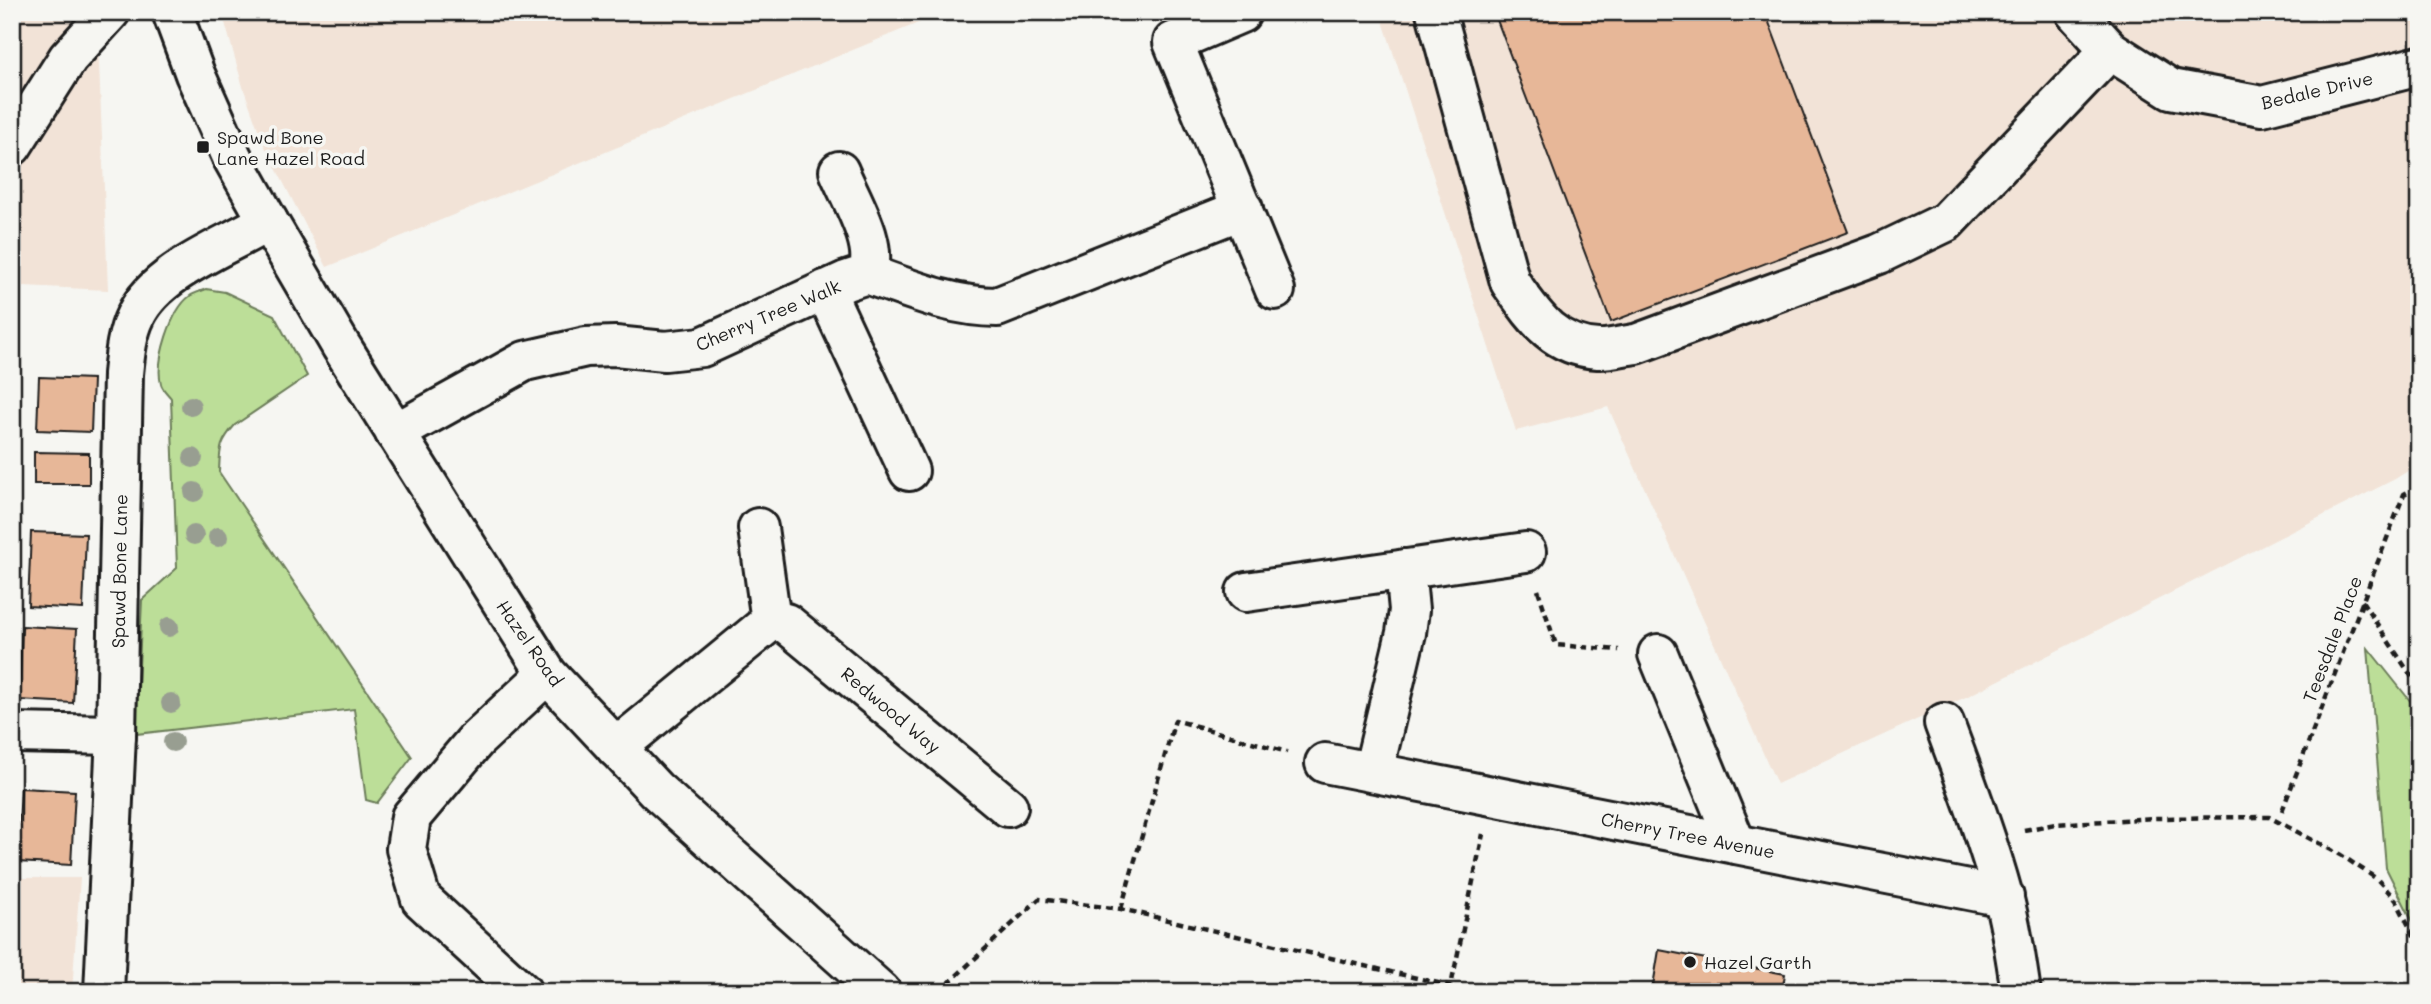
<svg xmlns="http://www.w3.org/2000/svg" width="2431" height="1004" font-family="Mali,sans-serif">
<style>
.built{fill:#f2e3d7}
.green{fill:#bcde98;stroke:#6c7d5a;stroke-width:2}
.building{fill:#e7b798;stroke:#1c1c1c;stroke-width:2}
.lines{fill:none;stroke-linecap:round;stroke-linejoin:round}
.minor-casing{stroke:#1c1c1c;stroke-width:44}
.path{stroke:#1c1c1c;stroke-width:4.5;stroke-dasharray:7 5;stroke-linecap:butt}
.minor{stroke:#f6f6f2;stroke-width:38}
.tree{fill:#989e91}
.poi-dot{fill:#1c1c1c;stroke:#f6f6f2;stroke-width:2.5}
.labels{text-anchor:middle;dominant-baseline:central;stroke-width:7;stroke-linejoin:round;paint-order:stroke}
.street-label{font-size:18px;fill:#1c1c1c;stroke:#f6f6f2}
.poi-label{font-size:18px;fill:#1c1c1c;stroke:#f6f6f2;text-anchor:start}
</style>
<rect width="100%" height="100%" fill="#f6f6f2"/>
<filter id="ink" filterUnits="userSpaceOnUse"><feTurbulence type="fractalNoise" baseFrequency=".0143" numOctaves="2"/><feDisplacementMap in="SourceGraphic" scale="14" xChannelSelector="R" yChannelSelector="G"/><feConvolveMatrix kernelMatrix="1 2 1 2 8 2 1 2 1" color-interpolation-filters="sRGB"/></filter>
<g filter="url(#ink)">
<g class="built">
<path d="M 12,12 L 97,12 L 108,290 L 23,286 L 12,307 Z"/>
<path d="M 222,12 L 945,12 L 327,267 L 263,143 L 243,87 Z"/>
<path d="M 1380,12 L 2419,12 L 2419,464 L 2395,479 L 1968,696 L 1777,784 L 1608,407 L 1516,431 Z"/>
<path d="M 12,878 L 80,878 L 72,992 L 12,992 Z"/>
</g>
<g class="green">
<path d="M 206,289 L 225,292 L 274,315 L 307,376 L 235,425 C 219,443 220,449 219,472 L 412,757 L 377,803 L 366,800 L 354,709 L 136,734 L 142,600 L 177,568 L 171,398 C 168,394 162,389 161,384 C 155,361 171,310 190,296 C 194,293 202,291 206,289 Z"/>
<path d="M 2368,648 L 2419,712 L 2419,934 L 2386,868 Z"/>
</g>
<g class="building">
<path d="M 1494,12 L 1765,12 L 1848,232 L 1611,322 Z"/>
<path d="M 39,377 L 93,379 L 91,432 L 37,430 Z"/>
<path d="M 34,452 L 89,453 L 89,484 L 34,484 Z"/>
<path d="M 31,532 L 86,534 L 83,609 L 28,606 Z"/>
<path d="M 22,626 L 77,629 L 73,703 L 19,700 Z"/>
<path d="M 21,788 L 75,791 L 71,865 L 17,862 Z"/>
<path d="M 1659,950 L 1785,974 L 1782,992 L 1652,992 Z"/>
</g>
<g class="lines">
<g class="minor-casing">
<g id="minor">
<path d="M 172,12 L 195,74 L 232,157 L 268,221 L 341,346 L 547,674 L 656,790 L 881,992"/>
<path d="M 1436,12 L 1510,282 C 1534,316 1552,346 1598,349 C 1609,350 1624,345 1636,344 L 1879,254 L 1946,222 L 2110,50"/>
<path d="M 2075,12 L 2110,50 L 2171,89 L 2262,106 L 2419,66"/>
<path d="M 1241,13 L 1173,42 L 1275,290"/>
<path d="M 12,146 L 68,58 L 110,12"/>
<path d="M 867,274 C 910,289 952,307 997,307 L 1243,209"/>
<path d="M 825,290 L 909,471"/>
<path d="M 395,433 L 525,361 L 586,347 L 615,346 L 665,351 L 702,347 L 846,281 L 867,274 C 880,246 851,200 839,171"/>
<path d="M 758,528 L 771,621"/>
<path d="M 1246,592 L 1526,552"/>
<path d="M 1658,654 L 1736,844"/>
<path d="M 1944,723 C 1965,780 1987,837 2003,896 C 2012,928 2016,960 2021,992"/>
<path d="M 12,733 L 116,735"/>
<path d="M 616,748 L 771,621 L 786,623 L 1008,807"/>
<path d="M 1325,763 L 2004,897"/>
<path d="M 1373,772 L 1406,633 L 1409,610 L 1405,569"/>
<path d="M 104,992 L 116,735 L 123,374 C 125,354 127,333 136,315 C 158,270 226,247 268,221"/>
<path d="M 522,992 L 421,899 L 406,849 L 411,817 L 476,740 L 547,674"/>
</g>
</g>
<g class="path">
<path d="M 1538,590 L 1556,645 L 1619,650"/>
<path d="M 2362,601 L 2419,688"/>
<path d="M 2282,811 L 2404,494 L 2419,486"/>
<path d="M 2024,830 L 2055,824 L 2155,818 L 2269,817 L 2341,855 L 2377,879 L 2396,900 L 2419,946"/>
<path d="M 1121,909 L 1175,720 L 1287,752"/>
<path d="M 939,992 L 1039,899 L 1121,909 L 1451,986 L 1483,834"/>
</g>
<use href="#minor" class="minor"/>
</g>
<g class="tree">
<circle cx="191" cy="406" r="10"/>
<circle cx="193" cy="458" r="10"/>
<circle cx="194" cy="492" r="10"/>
<circle cx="194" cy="535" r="10"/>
<circle cx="218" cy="537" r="10"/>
<circle cx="169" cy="627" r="10"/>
<circle cx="171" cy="703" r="10"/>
<circle cx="173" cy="742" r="10"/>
</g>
</g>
<g class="poi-dot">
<rect x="196" y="140" width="14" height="14" rx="3.5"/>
<circle cx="1690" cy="962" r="7"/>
</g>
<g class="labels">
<g class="street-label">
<text transform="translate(2317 90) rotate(-13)">Bedale Drive</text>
<text transform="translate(768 315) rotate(-23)">Cherry Tree Walk</text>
<text transform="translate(119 571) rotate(-89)">Spawd Bone Lane</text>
<text transform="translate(2332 639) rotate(-69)">Teesdale Place</text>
<text transform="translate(530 643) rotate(55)">Hazel Road</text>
<text transform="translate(891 710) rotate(40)">Redwood Way</text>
<text transform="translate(1688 835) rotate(11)">Cherry Tree Avenue</text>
</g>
<g class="poi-label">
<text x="217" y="137">Spawd Bone<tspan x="217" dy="21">Lane Hazel Road</tspan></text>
<text x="1704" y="962">Hazel Garth</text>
</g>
</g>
<rect width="2431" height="1004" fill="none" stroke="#f6f6f2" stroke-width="42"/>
<rect x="21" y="21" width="2389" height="962" fill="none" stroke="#1c1c1c" stroke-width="2.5" filter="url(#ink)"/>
</svg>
